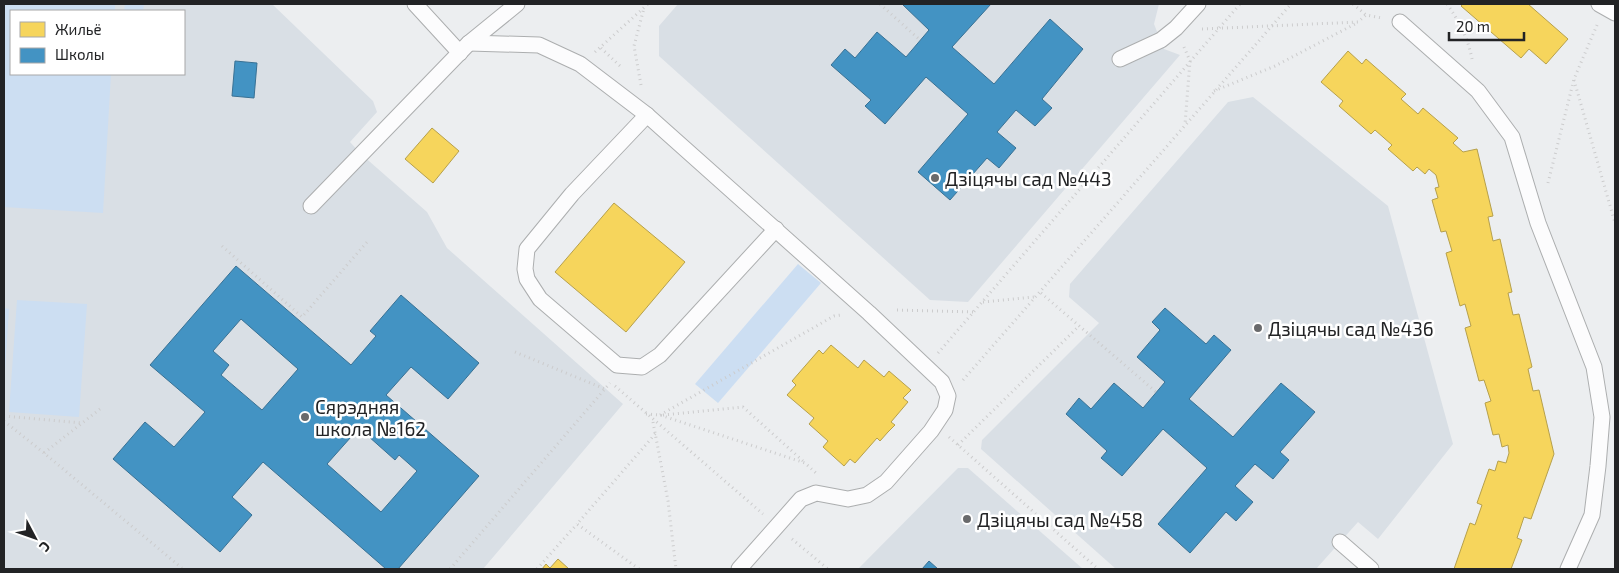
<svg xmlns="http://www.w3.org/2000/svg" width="1619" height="573" font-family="'Exo 2',sans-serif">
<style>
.built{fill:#d9dfe5;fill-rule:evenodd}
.green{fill:#ccdef2}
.homes{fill:#f6d55c;stroke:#b6a04c}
.schools{fill:#4393c3;stroke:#397194;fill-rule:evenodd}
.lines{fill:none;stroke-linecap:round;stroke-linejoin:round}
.service-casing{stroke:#acaeaf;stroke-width:17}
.path{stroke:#cccccd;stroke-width:3;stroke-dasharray:1 4;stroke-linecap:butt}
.service{stroke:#fcfcfd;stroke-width:15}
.poi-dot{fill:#696a6c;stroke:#fff;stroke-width:2}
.labels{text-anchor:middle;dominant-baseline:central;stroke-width:5;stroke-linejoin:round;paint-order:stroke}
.poi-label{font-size:19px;fill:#222325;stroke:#fff;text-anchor:start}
</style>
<rect width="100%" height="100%" fill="#eceef0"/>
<g class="built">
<path d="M 4,4 L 272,4 L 373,101 L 377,112 L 350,142 L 361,154 L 427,212 L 447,248 L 623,404 L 483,569 L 4,569 ZM 11,11 L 184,11 L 184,74 L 11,74 Z"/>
<path d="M 678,4 L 1159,4 L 1154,24 L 1164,49 L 1180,55 L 968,302 L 930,300 L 659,56 L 659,26 Z"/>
<path d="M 1253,97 L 1388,206 L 1453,444 L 1378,539 L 1358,522 L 1316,569 L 1116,569 L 981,449 L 982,440 L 1099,323 L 1069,297 L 1070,284 L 1228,102 Z"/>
<path d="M 958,468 L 968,468 L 1083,569 L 858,569 Z"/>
</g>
<g class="green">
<path d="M 4,4 L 115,4 L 115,11 L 11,11 L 11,74 L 111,74 L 103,213 L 4,207 Z"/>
<path d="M 125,4 L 144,4 L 143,11 L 124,11 Z"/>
<path d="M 798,264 L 821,283 L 718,403 L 695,384 Z"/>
<path d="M 17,300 L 87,304 L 79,417 L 9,412 Z"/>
<path d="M 4,308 L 9,309 L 4,386 Z"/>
</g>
<g class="homes">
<path d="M 1463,4 L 1528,4 L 1568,39 L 1546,64 L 1529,49 L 1521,58 L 1461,6 Z"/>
<path d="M 1348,51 L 1362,64 L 1366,59 L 1406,94 L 1401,99 L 1418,114 L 1423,108 L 1458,138 L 1453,143 L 1463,152 L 1477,149 L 1493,216 L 1488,217 L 1493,241 L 1500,239 L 1512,292 L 1508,293 L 1513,315 L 1519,314 L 1532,367 L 1528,369 L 1533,391 L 1539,390 L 1554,454 L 1531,519 L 1524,517 L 1517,538 L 1522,540 L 1511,569 L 1454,569 L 1470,523 L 1475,525 L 1482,505 L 1477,503 L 1489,469 L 1495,471 L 1498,461 L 1506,463 L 1509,453 L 1508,445 L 1502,447 L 1499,434 L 1493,435 L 1485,403 L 1491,401 L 1484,380 L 1479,381 L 1465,328 L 1471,326 L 1465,304 L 1460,306 L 1446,253 L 1452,251 L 1446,231 L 1441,232 L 1432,200 L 1438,198 L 1435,188 L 1439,187 L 1436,175 L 1429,169 L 1425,174 L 1417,167 L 1413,171 L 1388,149 L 1392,145 L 1375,130 L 1371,134 L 1339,106 L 1343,101 L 1321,82 Z"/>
<path d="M 432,128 L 459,151 L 433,183 L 405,159 Z"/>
<path d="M 614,203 L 685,262 L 626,332 L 555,272 Z"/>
<path d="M 831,345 L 858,368 L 864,360 L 884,377 L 889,371 L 911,390 L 903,398 L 908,402 L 891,422 L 895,425 L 888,432 L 880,441 L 877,438 L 855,463 L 850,459 L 844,466 L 823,447 L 828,441 L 809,424 L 814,418 L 787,395 L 796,385 L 792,381 L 819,350 L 823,354 Z"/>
<path d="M 558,559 L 569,569 L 542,569 L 546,564 L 550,568 Z"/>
</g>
<g class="schools">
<path d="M 902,4 L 991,4 L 952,47 L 994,84 L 1050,19 L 1083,49 L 1042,99 L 1052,108 L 1035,126 L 1016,110 L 997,132 L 1016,148 L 999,168 L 987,158 L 950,200 L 918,172 L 968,114 L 926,77 L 885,124 L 865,106 L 871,100 L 831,65 L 845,49 L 855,58 L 877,32 L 906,57 L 929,30 Z"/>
<path d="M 235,61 L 257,63 L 254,98 L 232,96 Z"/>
<path d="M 236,266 L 351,365 L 376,336 L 370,331 L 401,295 L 479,363 L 448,399 L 411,367 L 386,395 L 479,476 L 398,569 L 386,569 L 263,462 L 232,497 L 252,515 L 220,552 L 113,459 L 145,422 L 174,447 L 205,412 L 150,365 ZM 241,319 L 298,369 L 262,410 L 221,375 L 229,365 L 213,351 ZM 359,428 L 395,460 L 399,455 L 417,471 L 381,512 L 327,464 Z"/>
<path d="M 1165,308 L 1206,344 L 1214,335 L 1231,350 L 1189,399 L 1233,437 L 1281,383 L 1315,412 L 1280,452 L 1289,460 L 1273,479 L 1255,464 L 1235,486 L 1253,502 L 1236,521 L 1226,512 L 1190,553 L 1158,524 L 1207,468 L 1163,429 L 1122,476 L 1101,458 L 1107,451 L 1066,414 L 1079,398 L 1091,409 L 1114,383 L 1143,408 L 1165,382 L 1137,357 L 1160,330 L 1152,322 Z"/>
<path d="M 929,561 L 938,569 L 922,569 Z"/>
</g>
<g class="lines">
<g class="service-casing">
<g id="service">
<path d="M 415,4 L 460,53"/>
<path d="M 1599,4 L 1615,13"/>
<path d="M 1400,22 L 1478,91 L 1512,137 L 1538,223 L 1594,367 L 1602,417 L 1598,466 L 1592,515 L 1568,569"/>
<path d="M 469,43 L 539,45 L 580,64 L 647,115 L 869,313 L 942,382 L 948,396 L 945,410 L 931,431 L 886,482 L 867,495 L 848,499 L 816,493 L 801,499 L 739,569"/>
<path d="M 1120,59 L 1161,40 L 1176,28 L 1198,4"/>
<path d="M 647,115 L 572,194 L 527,249 L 525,269 L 527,279 L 540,299 L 617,365 L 642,367 L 660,355 L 776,229"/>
<path d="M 311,206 L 469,43 L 517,4"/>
<path d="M 1340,542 L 1371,569"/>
</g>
</g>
<g class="path">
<path d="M 880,4 L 920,40"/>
<path d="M 1353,4 L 1366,15"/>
<path d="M 1447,4 C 1459,21 1468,38 1472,59"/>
<path d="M 1202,29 L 1358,22 L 1366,15 L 1382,18"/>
<path d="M 1184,47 L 1190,61 L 1185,124"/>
<path d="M 601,48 L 620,66"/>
<path d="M 595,52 L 648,4"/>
<path d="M 1574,80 L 1615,223"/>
<path d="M 641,85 L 634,46 L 644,8"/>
<path d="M 1214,91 L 1275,66 L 1355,24"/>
<path d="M 1548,183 L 1574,79 L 1597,25"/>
<path d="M 222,246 L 302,317 L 367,242"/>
<path d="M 1041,293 L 1156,392"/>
<path d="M 983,302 L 1034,297"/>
<path d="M 897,310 L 973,312"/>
<path d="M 515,352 L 605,389"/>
<path d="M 938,353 L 1240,4"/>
<path d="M 963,380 L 1291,4"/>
<path d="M 615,386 L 763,514"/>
<path d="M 100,409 L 44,453 L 183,569"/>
<path d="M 646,414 L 660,415 L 805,463 L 816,473"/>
<path d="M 660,415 L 834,316 L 841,315"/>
<path d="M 663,415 L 743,407 L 803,461"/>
<path d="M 4,416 L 82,423"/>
<path d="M 4,421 L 44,453"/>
<path d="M 653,422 L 668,501 L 676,569"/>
<path d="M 949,437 L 1098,569"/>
<path d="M 958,445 L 1079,326"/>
<path d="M 792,539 L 828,569"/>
<path d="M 450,569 L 610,383"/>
<path d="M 537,569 L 577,524"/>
<path d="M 639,569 L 577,524 L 656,433"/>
</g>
<use href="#service" class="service"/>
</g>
<g class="poi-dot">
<circle cx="935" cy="178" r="5"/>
<circle cx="1258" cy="328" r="5"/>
<circle cx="305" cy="417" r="5"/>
<circle cx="967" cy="519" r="5"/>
</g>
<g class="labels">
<g class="poi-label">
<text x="945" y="178">Дзіцячы сад №443</text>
<text x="1268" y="328">Дзіцячы сад №436</text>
<text x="315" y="406">Сярэдняя<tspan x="315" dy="22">школа №162</tspan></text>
<text x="977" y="519">Дзіцячы сад №458</text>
</g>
</g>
<rect width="1619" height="573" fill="none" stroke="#222325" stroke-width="10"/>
<rect x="10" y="10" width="175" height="65" fill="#ffffff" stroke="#a7a7a8"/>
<rect x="20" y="22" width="25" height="15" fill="#f6d55c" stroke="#a7a7a8"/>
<text x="55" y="35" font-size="15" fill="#222325">Жильё</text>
<rect x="20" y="48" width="25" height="15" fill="#4393c3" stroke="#a7a7a8"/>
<text x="55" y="60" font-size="15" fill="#222325">Школы</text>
<g transform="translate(35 538) rotate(131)" stroke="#ffffff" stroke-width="4" paint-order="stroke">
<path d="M0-4L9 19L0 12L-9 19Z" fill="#222325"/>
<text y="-8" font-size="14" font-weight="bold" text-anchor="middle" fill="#222325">С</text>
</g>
<path d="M1449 32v8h75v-8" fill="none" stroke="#222325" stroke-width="2.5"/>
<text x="1456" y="32" font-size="15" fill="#222325" stroke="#ffffff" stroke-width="4" paint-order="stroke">20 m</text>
</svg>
